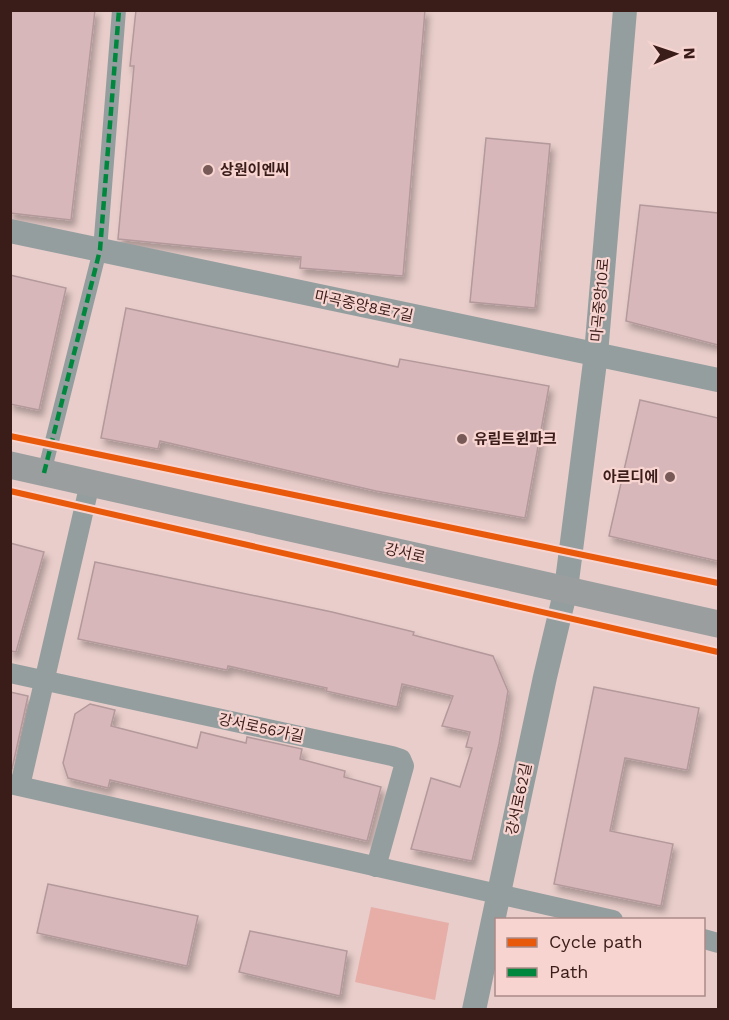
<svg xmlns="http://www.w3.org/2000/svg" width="729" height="1020" font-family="'Work Sans','Noto Sans KR',sans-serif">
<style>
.green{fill:#e6aea7}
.building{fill:#d8b7ba;stroke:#b3999b;stroke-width:1.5;filter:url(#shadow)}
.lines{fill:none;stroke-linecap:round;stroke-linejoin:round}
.pedestrian{stroke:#949e9f;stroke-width:14}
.minor{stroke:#949e9f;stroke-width:20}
.tertiary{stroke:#949e9f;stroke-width:24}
.secondary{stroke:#9a9e9f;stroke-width:27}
.quiet{stroke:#00873e;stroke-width:4.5;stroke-dasharray:9 4.5;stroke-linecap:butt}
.cycleway-casing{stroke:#f7d4d0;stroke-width:10}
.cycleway{stroke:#e8590c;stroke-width:6}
.poi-dot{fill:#775a57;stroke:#f7d4d0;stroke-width:2}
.labels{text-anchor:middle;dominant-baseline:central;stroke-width:4.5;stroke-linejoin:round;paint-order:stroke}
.poi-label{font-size:15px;font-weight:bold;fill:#3a1c19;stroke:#f7d4d0;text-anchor:start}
.street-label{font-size:15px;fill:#3a1c19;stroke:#f7d4d0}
</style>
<defs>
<filter id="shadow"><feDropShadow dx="3.5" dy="6" stdDeviation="3" flood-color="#0004"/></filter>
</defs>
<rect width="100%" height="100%" fill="#e8cdca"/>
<path class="green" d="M 371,907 L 449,923 L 435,1000 L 355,982 Z"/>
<g class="building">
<path d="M 10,10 L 95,10 L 71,220 L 10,213 Z"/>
<path d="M 136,10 L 425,10 L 403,276 L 300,268 L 301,257 L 118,239 L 134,66 L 130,66 Z"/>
<path d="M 486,138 L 550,144 L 535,308 L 470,302 Z"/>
<path d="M 640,205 L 718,213 L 718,345 L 626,321 Z"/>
<path d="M 10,275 L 66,288 L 39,410 L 10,404 Z"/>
<path d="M 126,308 L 398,367 L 400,359 L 549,386 L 525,518 L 376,491 L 160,441 L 158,449 L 101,438 Z"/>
<path d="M 640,400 L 718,418 L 718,561 L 609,536 Z"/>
<path d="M 10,543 L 44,552 L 16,652 L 10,651 Z"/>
<path d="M 95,562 L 332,612 L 414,632 L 413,635 L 493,656 L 508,691 L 499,744 L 472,861 L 411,849 L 431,778 L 460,787 L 472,748 L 466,747 L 470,732 L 442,726 L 453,696 L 402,684 L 397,707 L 326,691 L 327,688 L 228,666 L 227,670 L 78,639 Z"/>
<path d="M 594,687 L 699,708 L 687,770 L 625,758 L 610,831 L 673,844 L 661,906 L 554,884 Z"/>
<path d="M 10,692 L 28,696 L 12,769 L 10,769 Z"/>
<path d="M 90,704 L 115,710 L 111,726 L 197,748 L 201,732 L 246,743 L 247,737 L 302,749 L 300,759 L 345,771 L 344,777 L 381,787 L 367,841 L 110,780 L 108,788 L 68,778 L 63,763 L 75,714 Z"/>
<path d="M 48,884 L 198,916 L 187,966 L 37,933 Z"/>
<path d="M 250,931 L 347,951 L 340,996 L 239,972 Z"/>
</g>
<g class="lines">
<path class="pedestrian" d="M 44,473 L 100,250 L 119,10"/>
<g class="minor">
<path d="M 10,673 L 392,756 L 401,759 L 404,766 L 376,867"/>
<path d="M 10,784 L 613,920"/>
<path d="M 20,786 L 90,483"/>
<path d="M 704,939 L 718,943"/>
</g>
<g class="tertiary">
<path d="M 10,231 L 718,380"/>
<path d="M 474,1010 L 545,677 L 566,589 L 596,354 L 625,10"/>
</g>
<path class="secondary" d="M 10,465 L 718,624"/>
<path class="quiet" d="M 44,473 L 100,250 L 119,10"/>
<g class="cycleway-casing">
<g id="cycleway">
<path d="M 10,436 L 718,583"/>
<path d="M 10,491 L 718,652"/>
</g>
</g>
<use href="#cycleway" class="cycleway"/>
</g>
<g class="poi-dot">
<circle cx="208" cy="170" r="6"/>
<circle cx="462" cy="439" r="6"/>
<circle cx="670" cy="477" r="6"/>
</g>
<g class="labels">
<g class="poi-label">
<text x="220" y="170">상원이엔씨</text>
<text x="474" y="439">유림트윈파크</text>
<text x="658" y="477" text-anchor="end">아르디에</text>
</g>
<g class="street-label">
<text transform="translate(600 300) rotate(-85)">마곡중앙10로</text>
<text transform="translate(364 306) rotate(12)">마곡중앙8로7길</text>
<text transform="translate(405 553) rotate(13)">강서로</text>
<text transform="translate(261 728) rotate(12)">강서로56가길</text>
<text transform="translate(519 799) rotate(-78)">강서로62길</text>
</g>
</g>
<rect width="729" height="1020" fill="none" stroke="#3a1c19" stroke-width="24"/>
<rect x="495" y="918" width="210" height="78" fill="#f7d4d0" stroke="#ab8a87" stroke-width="1.5"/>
<rect x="507" y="938" width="30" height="9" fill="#e8590c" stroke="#ab8a87" stroke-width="1.5"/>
<text x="549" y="948" font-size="18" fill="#3a1c19">Cycle path</text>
<rect x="507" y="968" width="30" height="9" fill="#00873e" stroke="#ab8a87" stroke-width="1.5"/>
<text x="549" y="978" font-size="18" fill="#3a1c19">Path</text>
<g transform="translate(675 54) rotate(88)" stroke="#f7d4d0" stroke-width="4.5" paint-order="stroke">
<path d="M0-4.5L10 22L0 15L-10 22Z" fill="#3a1c19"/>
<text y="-9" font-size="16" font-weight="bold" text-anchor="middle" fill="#3a1c19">N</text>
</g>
</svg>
